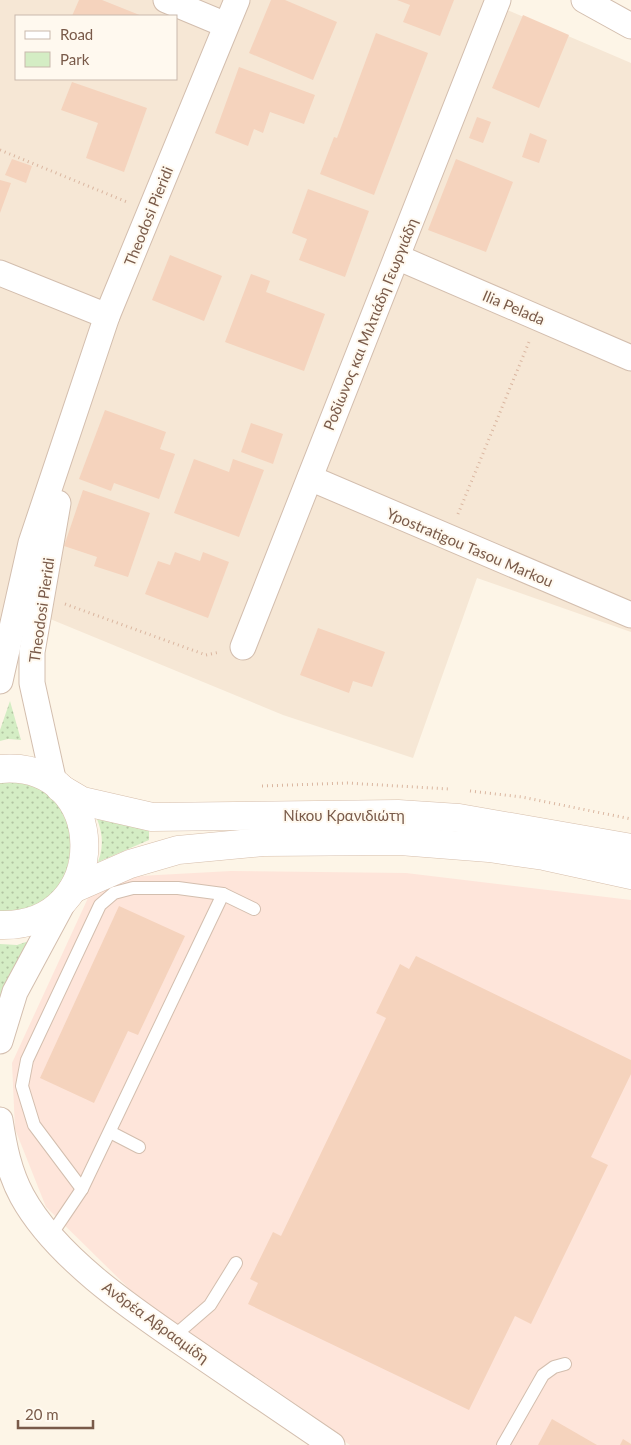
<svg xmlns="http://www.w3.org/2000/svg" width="631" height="1445" font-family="Lato,sans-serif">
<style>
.residential{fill:#f6e7d5;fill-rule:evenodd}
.commercial{fill:#fee5da}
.green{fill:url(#green-dots)}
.building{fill:#f5d3bd}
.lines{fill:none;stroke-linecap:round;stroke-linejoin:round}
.lane-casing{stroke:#d3beae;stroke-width:14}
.street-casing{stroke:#d3beae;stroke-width:27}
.secondary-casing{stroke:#d6beab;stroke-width:29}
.path{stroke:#dab6a0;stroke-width:3;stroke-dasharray:1 4;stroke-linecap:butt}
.lane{stroke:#fff;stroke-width:12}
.street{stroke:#fff;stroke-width:25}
.secondary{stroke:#fff;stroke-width:28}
.labels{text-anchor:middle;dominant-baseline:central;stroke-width:4;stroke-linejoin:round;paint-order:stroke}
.street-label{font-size:15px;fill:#795a49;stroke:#fff9ef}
</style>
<defs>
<pattern id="green-dots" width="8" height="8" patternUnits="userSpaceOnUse" patternTransform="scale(1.25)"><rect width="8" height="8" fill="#d4edc4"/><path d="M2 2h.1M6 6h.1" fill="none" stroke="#b1c3a1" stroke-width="1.8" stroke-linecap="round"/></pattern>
</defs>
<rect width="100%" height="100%" fill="#fdf5e7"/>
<path class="residential" d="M 0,0 L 484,0 L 631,63 L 631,632 L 477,578 L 413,758 L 283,715 L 38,614 L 0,644 ZM 16,16 L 176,16 L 176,79 L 16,79 Z"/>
<path class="commercial" d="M 231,871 L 406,873 L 631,900 L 631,1445 L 350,1445 L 158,1317 L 46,1207 L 15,1129 L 12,1063 L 88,898 L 121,877 Z"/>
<g class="green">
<path d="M 10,701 L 21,740 L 8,739 L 0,741 L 0,730 Z"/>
<path d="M 22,779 L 46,789 L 64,808 L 74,833 L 64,884 L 45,902 L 21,912 L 0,912 L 0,780 Z"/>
<path d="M 94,812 L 149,826 L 149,840 L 98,862 C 105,844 102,829 94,812 Z"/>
<path d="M 38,938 L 0,1009 L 0,944 L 17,945 Z"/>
</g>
<g class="building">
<path d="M 79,0 L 102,0 L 142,16 L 72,16 Z"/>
<path d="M 271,0 L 285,0 L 337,22 L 313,80 L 249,53 Z"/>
<path d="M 397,0 L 454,0 L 440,36 L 403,22 L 410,5 Z"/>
<path d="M 523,15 L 569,35 L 539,108 L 492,88 Z"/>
<path d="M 376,33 L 428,53 L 374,195 L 320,174 L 334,137 L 337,138 Z"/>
<path d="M 239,67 L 315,95 L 304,124 L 270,112 L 263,133 L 254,129 L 248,146 L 215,133 Z"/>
<path d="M 72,82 L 147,108 L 124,172 L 86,158 L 98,123 L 61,110 Z"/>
<path d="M 477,117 L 491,122 L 483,143 L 469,138 Z"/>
<path d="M 530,133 L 547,140 L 539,163 L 522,157 Z"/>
<path d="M 12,159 L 32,166 L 26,183 L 5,175 Z"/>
<path d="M 456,159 L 513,182 L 486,252 L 428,230 Z"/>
<path d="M 0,180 L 11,183 L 0,213 Z"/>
<path d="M 308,189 L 369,211 L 345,277 L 299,260 L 307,239 L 292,233 Z"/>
<path d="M 170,255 L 222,276 L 204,321 L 152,300 Z"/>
<path d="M 251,274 L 270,281 L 266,292 L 325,314 L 304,371 L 225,342 Z"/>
<path d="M 105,410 L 166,432 L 160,449 L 175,454 L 159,499 L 114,483 L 111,491 L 79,479 Z"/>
<path d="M 251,423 L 283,434 L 273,464 L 241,452 Z"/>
<path d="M 194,459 L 229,472 L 233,459 L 264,470 L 239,537 L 174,513 Z"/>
<path d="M 83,490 L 150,513 L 128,577 L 94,566 L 97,557 L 64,546 Z"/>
<path d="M 175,552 L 200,561 L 203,552 L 229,562 L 208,618 L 145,594 L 158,561 L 170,565 Z"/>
<path d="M 318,628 L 385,652 L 372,687 L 353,681 L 349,693 L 300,675 Z"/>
<path d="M 119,906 L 185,936 L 138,1035 L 128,1031 L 94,1103 L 40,1078 Z"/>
<path d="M 416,956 L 631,1060 L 631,1074 L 591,1157 L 608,1165 L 531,1324 L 515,1316 L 469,1410 L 248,1304 L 258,1283 L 250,1279 L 273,1232 L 281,1236 L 386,1018 L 376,1013 L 400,964 L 409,969 Z"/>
<path d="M 552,1419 L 597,1445 L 538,1445 Z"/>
<path d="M 623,1439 L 631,1444 L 631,1445 L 620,1445 Z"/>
</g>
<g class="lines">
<g class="lane-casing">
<g id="lane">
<path d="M 110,1132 L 139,1147"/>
<path d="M 82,1189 L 34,1125 L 22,1086 L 27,1060 L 100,905 L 114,893 L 133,888 L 178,888 L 223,894 L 254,909"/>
<path d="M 51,1235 L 82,1189 L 223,894"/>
<path d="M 173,1337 L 210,1305 L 236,1263"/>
<path d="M 503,1445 L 543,1375 L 554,1367 L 565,1364"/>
</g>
</g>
<g class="street-casing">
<g id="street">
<path d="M 166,0 L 226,25"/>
<path d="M 584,0 L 631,26"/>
<path d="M 397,257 L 631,358"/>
<path d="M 0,273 L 107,316"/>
<path d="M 310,478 L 631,615"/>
<path d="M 243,647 L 498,0"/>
<path d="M 0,681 L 31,543 L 107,316 L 237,0"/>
<path d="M 54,783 L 32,683 L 32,652 L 58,503"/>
<path d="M 0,1041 L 15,992 L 64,901"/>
<path d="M 0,1120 C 4,1146 9,1172 22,1196 C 58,1262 143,1316 204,1358 C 247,1387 290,1416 332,1445"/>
</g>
</g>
<g class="secondary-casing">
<g id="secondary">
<path d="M 0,769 C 110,759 115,928 0,925"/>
<path d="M 60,788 L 82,801 L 152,817 L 398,814 L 459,818 L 631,848"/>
<path d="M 73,889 L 130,864 L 178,850 L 263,842 L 400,841 L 489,848 L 544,856 L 631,875"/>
</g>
</g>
<g class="path">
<path d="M 0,150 L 127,202"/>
<path d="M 458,514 L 529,342"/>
<path d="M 65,604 L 206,655 L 220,652"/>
<path d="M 262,786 L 347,783 L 449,789"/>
<path d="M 470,791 L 522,797 L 631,819"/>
</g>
<use href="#lane" class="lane"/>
<use href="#street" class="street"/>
<use href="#secondary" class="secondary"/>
</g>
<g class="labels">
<g class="street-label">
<text transform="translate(148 216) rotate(-68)">Theodosi Pieridi</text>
<text transform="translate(514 307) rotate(23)">Ilia Pelada</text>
<text transform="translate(370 324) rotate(-68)">Ροδίωνος και Μιλτιάδη Γεωργιάδη</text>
<text transform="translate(470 547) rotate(23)">Ypostratigou Tasou Markou</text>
<text transform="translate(41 610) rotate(-82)">Theodosi Pieridi</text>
<text x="344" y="815">Νίκου Κρανιδιώτη</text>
<text transform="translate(156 1322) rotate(36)">Ανδρέα Αβρααμίδη</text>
</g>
</g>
<rect x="15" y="15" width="162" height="65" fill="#fff9ef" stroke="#c9b9ad"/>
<rect x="25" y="31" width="25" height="8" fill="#ffffff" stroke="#c9b9ad"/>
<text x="60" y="40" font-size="15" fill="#795a49">Road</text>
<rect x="25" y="52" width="25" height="15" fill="#d4edc4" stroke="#c9b9ad"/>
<text x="60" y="65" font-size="15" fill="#795a49">Park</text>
<path d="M18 1420v8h75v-8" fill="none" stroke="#795a49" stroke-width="2.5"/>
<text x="25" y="1420" font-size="15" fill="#795a49" stroke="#fff9ef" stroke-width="4" paint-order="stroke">20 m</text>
</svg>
